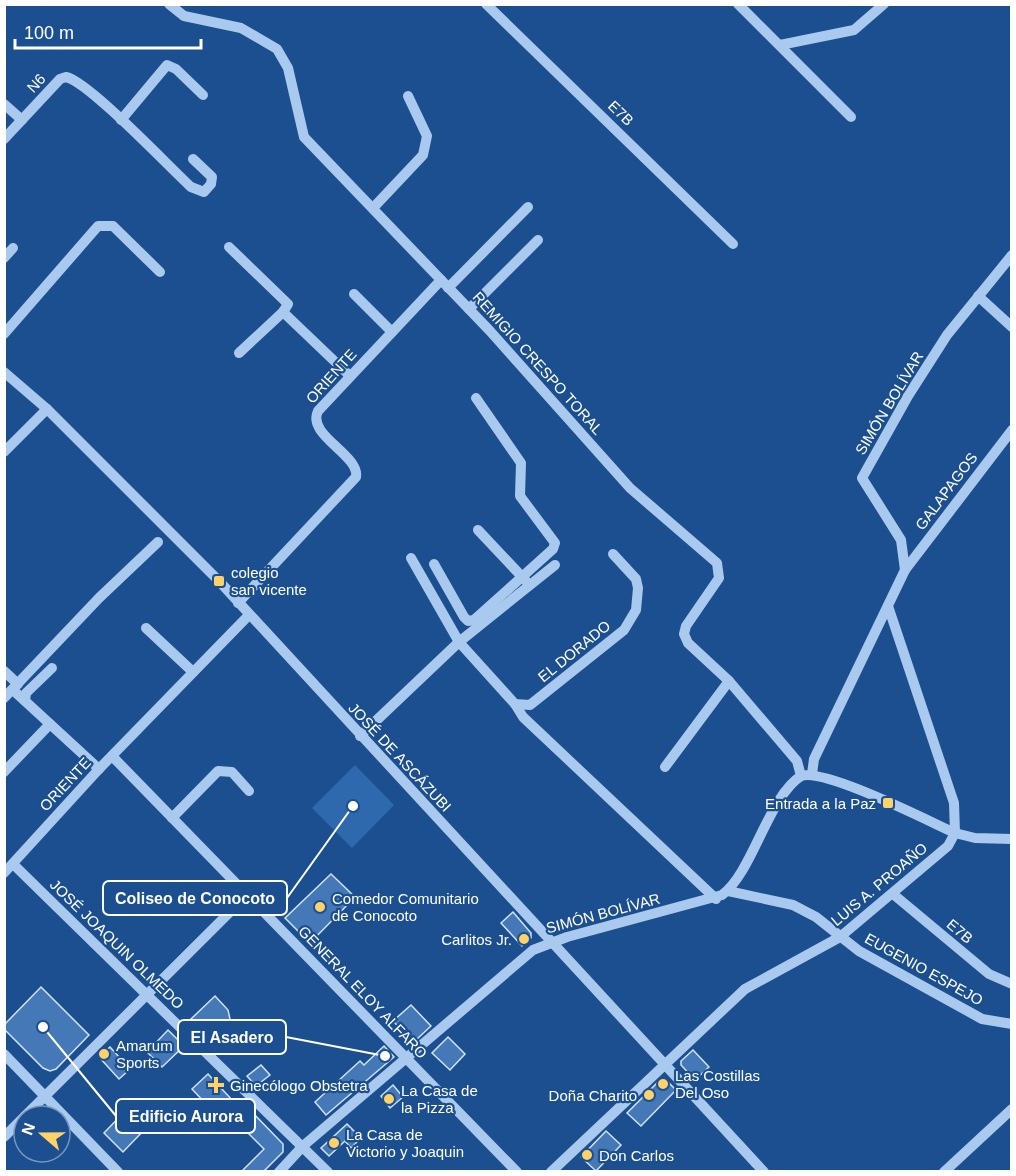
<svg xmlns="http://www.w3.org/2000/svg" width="1016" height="1176" font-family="Arial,sans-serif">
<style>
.green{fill:#2e69ad}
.building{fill:#4478b7;stroke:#cfe3fa;stroke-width:1.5}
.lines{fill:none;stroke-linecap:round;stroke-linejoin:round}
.minor{stroke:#a9c9ee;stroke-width:10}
.poi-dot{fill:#ffd166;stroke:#1b4f8f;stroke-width:2}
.labels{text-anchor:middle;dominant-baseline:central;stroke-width:4.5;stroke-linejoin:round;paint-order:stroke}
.street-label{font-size:15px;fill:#fff;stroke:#1b4f8f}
.poi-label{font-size:15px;fill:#fff;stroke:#1b4f8f;text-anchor:start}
.leader{fill:none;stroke:#fff;stroke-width:2}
.callout-dot{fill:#fff;stroke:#1b4f8f;stroke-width:2}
.callout{fill:#1b4f8f;stroke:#fff;stroke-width:2}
.callout-label{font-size:16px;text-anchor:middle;font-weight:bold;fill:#fff}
</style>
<rect width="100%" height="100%" fill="#1b4f8f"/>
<path class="green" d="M 355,765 L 394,805 L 352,848 L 312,808 Z"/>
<g class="building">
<path d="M 331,874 L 355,897 L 310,943 L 285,918 Z"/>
<path d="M 513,912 L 531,933 L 531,938 L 522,946 L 501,923 Z"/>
<path d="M 41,987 L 89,1035 L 56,1069 L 50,1071 L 43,1068 L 4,1029 L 4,1025 Z"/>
<path d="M 215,996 L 228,1010 L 230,1019 L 210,1039 L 191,1019 Z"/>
<path d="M 411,1005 L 431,1026 L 417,1039 L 410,1039 L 393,1021 Z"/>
<path d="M 168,1030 L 184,1046 L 162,1067 L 147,1052 Z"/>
<path d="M 448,1037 L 465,1054 L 450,1070 L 432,1053 Z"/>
<path d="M 384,1046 L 394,1057 L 326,1115 L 315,1102 L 360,1061 L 364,1065 Z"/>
<path d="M 110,1047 L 130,1069 L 119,1079 L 99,1057 Z"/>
<path d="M 693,1050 L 709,1067 L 695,1080 L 681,1065 L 681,1061 Z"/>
<path d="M 261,1065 L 270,1075 L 256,1086 L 247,1076 Z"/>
<path d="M 208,1074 L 247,1116 L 252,1112 L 283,1144 L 283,1152 L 263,1172 L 241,1172 L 264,1149 L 231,1116 L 224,1123 L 192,1089 Z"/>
<path d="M 660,1080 L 666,1080 L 676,1090 L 641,1126 L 627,1113 Z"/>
<path d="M 393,1085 L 403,1097 L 390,1108 L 381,1096 Z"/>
<path d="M 127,1109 L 146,1128 L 123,1152 L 104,1133 Z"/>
<path d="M 347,1124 L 361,1138 L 351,1148 L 345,1141 L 329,1156 L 321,1148 Z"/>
<path d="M 606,1131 L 621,1145 L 596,1171 L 581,1157 Z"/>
</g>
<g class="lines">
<g class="minor">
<path d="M 169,4 L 184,16 L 241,28 L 277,49 L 288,68 L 304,137 L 490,331 L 630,488 L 717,563 L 719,578 L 686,626 L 684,634 L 688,643 L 729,681 L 797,761 L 801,776"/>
<path d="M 486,4 L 733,244"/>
<path d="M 738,4 L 851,117"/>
<path d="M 780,45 L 854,30 L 884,4"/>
<path d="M 4,104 L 22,120"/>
<path d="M 121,120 L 167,65 L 176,69 L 203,95"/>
<path d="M 4,139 L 60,79 L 66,77 C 89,82 168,166 191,187 L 204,192 L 211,184 L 212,177 L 193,159"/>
<path d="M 373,208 L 423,155 L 427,136 L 408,96"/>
<path d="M 229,247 L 288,304 L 283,312 L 239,353"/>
<path d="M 4,258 L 13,248"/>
<path d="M 448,288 L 528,207"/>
<path d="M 354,294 L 392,332"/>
<path d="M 978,296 L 1012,327"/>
<path d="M 469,309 L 538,240"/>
<path d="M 283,312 L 350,376"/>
<path d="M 4,334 L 98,226 L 113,226 L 160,272"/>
<path d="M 4,372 L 47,409 L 219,581 L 764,1172"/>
<path d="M 4,452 L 47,409"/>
<path d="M 478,530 L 526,581"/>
<path d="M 411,558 L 459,642 L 515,704 L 530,705 L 624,630 L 636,610 L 638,588 L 636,579 L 613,554"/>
<path d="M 434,564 L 464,617 L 468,621 L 474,620 L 553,549 L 555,543 L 520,496 L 521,463 L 476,398"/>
<path d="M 905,570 L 1012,430"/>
<path d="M 238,603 L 356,477 C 360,455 306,435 318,411 L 441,280"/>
<path d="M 146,628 L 193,672"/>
<path d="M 4,671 L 18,684"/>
<path d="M 13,690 L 99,769"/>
<path d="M 4,698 L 99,598 L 158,542"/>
<path d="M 25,701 L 26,693 L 52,668"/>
<path d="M 515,704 L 523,717 L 716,899"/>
<path d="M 360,736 L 459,642 L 555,565"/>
<path d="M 112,756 L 517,1172"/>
<path d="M 665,767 L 729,681"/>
<path d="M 4,772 L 50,724"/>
<path d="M 812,774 L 814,759 L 905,570 L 901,540 L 862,478 L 908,396 L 947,335 L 1012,255"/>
<path d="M 172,818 L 218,771 L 232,772 L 249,791"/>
<path d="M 13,864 L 328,1172"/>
<path d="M 4,873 L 99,769 L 249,615"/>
<path d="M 728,891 L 793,905 L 816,917 L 859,951 L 982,1019 L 1012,1024"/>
<path d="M 893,894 L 989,974 L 1012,984"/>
<path d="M 4,1054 L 118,1172"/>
<path d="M 25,1116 L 247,895"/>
<path d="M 4,1137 L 24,1117"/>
<path d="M 279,1172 L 303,1146 L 533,950 L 567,937 L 722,895 C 753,872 768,797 801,776 C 825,768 928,821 955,833 L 975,838 L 1012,839"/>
<path d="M 551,1172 L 745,989 L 840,937 L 948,846 L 955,833 L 954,803 L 888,606"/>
<path d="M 944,1172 L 1012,1109"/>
</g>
</g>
<g class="poi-dot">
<rect x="213" y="575" width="12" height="12" rx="3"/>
<rect x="882" y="797" width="12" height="12" rx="3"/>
<circle cx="320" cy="907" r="6"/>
<circle cx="524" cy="939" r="6"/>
<circle cx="104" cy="1054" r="6"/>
<circle cx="663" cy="1084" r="6"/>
<path d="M213 1076h6v6h6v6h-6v6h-6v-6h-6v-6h6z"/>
<circle cx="649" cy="1095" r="6"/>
<circle cx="389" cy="1099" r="6"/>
<circle cx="334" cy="1143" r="6"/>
<circle cx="587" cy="1155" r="6"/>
</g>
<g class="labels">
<g class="street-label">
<text transform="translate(36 83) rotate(-47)">N6</text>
<text transform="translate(621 113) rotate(44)">E7B</text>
<text transform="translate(538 363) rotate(48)">REMIGIO CRESPO TORAL</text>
<text transform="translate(331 376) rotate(-48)">ORIENTE</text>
<text transform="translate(889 403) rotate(-59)">SIMÓN BOLÍVAR</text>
<text transform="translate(946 491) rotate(-53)">GALAPAGOS</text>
<text transform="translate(574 651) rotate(-39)">EL DORADO</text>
<text transform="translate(400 757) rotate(47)">JOSÉ DE ASCÁZUBI</text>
<text transform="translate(65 784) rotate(-47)">ORIENTE</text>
<text transform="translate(879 884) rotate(-40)">LUIS A. PROAÑO</text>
<text transform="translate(603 913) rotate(-15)">SIMÓN BOLÍVAR</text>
<text transform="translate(960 931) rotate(40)">E7B</text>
<text transform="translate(117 944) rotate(44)">JOSÉ JOAQUIN OLMEDO</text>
<text transform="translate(924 969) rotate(29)">EUGENIO ESPEJO</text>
<text transform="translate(363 992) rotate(46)">GENERAL ELOY ALFARO</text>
</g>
<g class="poi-label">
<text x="231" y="572">colegio<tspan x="231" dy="17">san vicente</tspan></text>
<text x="876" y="803" text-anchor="end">Entrada a la Paz</text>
<text x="332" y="898">Comedor Comunitario<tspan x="332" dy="17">de Conocoto</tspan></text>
<text x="512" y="939" text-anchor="end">Carlitos Jr.</text>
<text x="116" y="1045">Amarum<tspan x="116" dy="17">Sports</tspan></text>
<text x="675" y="1075">Las Costillas<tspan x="675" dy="17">Del Oso</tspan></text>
<text x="230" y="1085">Ginecólogo Obstetra</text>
<text x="401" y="1090">La Casa de<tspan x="401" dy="17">la Pizza</tspan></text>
<text x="637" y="1095" text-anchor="end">Doña Charito</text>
<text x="346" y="1134">La Casa de<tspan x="346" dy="17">Victorio y Joaquin</tspan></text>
<text x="599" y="1155">Don Carlos</text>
</g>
</g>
<path class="leader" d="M353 806L287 898M385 1056L286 1037M43 1027L116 1116"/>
<g class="callout-dot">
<circle cx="353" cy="806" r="6"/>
<circle cx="385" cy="1056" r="6"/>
<circle cx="43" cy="1027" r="6"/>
</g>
<g class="callout">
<rect x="103" y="881" width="184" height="34" rx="6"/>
<rect x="178" y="1020" width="108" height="34" rx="6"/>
<rect x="116" y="1099" width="139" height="34" rx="6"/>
</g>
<g class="callout-label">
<text x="195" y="904">Coliseo de Conocoto</text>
<text x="232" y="1043">El Asadero</text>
<text x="186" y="1122">Edificio Aurora</text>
</g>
<rect width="1016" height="1176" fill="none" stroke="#ffffff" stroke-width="12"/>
<g transform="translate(42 1134) rotate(290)"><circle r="28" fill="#1b4f8f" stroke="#7695bc" stroke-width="1.5"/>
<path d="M0-4.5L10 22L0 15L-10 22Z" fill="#ffd166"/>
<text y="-9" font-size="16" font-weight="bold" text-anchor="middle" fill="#ffffff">N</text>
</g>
<path d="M15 39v9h186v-9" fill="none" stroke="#ffffff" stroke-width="3"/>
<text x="24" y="39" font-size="18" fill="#ffffff" stroke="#1b4f8f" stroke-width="4.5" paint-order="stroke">100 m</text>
</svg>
